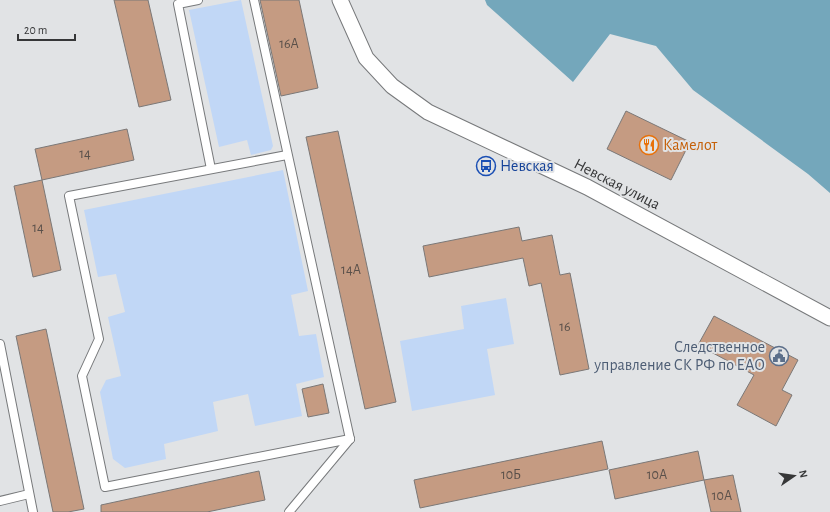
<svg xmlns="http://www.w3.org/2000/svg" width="830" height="512" font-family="'Alegreya Sans',sans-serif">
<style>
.green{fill:#c1d7f6}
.water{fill:#74a7bb}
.building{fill:#c59b82;stroke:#7b7877}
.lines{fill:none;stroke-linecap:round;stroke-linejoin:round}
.service-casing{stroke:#77797b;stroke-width:10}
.minor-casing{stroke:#77797b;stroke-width:17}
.service{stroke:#fff;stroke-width:8}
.minor{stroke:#fff;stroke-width:15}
.labels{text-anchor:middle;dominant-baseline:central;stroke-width:4;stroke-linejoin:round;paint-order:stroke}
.number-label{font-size:14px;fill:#5a504a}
.food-label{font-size:16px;fill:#c56008;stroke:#e1e3e5;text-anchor:start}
.transit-label{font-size:16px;fill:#164399;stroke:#e1e3e5;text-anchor:start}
.street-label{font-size:16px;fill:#363738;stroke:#e1e3e5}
.service-label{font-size:16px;fill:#4e5e75;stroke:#e1e3e5;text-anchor:end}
</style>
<rect width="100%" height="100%" fill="#e1e3e5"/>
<g class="green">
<path d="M 241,0 L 273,146 L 271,150 L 251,155 L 247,140 L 219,147 L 189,10 Z"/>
<path d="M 283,170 L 308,291 L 291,295 L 299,336 L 316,334 L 324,377 L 296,384 L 302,416 L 255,426 L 248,394 L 213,402 L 218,431 L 164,444 L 166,459 L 125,468 L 113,459 L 100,392 L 106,380 L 121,376 L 108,317 L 125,312 L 116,274 L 98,277 L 84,210 Z"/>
<path d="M 506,298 L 514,344 L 487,349 L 495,395 L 412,411 L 400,341 L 464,329 L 461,306 Z"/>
</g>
<path class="water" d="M 485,0 L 830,0 L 830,193 L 808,174 L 693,90 L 656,46 L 610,34 L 573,82 L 487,5 Z"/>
<g class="building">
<path d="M 114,0 L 148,0 L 171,100 L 139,107 Z"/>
<path d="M 260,0 L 299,0 L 318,88 L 281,96 Z"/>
<path d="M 626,111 L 690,142 L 671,180 L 607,149 Z"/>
<path d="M 127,129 L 134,160 L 42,180 L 35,149 Z"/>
<path d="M 338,131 L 396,402 L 365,409 L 306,137 Z"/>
<path d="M 42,180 L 61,270 L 33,277 L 14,186 Z"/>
<path d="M 519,227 L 522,241 L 552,235 L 560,275 L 570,273 L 589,369 L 560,375 L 541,283 L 529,286 L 523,258 L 429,277 L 423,246 Z"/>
<path d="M 714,316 L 798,360 L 782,390 L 792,395 L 776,426 L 737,405 L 754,375 L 698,345 Z"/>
<path d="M 46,329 L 84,509 L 68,512 L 53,512 L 16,336 Z"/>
<path d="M 323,384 L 329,413 L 308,417 L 302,389 Z"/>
<path d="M 602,441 L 608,469 L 420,508 L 414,480 Z"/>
<path d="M 698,451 L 704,480 L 615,499 L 609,470 Z"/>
<path d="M 259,471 L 265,500 L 207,512 L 101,512 L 101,505 Z"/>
<path d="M 733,475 L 741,512 L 711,512 L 704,480 Z"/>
</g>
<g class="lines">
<g class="service-casing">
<g id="service">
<path d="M 198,0 L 178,4 L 211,169"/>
<path d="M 254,0 L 350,439"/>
<path d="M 287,155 L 69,196 L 99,339 L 82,376 L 105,487 L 350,439"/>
<path d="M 0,344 L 33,512"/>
<path d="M 0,501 L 29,494"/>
<path d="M 289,512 L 350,439"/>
</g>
</g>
<g class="minor-casing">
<path id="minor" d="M 340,0 L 366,58 L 392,86 L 428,112 L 587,187 L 830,318"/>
</g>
<use href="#service" class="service"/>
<use href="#minor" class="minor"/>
</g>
<defs>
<g id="restaurant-ring" transform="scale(1)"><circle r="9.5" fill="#e1e3e5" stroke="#e8710a" stroke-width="1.5"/><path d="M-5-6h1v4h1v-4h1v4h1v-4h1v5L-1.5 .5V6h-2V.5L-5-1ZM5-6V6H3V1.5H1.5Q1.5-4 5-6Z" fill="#e8710a"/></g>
<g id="bus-ring" transform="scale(1)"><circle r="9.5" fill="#e1e3e5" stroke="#1a4fb4" stroke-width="1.5"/><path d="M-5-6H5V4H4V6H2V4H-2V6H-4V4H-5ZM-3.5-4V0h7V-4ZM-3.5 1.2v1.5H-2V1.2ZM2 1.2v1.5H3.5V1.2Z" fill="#1a4fb4"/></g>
<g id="civic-ring" transform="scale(1)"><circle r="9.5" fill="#e1e3e5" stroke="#5c6f8a" stroke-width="1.5"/><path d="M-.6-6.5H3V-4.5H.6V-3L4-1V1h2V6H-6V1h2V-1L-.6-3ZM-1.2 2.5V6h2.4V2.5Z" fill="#5c6f8a"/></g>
</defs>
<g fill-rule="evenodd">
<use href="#restaurant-ring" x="649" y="145"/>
<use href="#bus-ring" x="486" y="166"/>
<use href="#civic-ring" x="779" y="356"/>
</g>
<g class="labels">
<g class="number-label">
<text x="289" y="44">16А</text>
<text x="85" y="154">14</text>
<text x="38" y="228">14</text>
<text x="351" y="270">14А</text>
<text x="565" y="327">16</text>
<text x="511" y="475">10Б</text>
<text x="657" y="475">10А</text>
<text x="722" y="496">10А</text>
</g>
<g class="food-label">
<text x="663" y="145">Камелот</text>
</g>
<g class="transit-label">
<text x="500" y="166">Невская</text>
</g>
<g class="street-label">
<text transform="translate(617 184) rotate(27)">Невская улица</text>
</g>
<g class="service-label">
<text x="765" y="347">Следственное<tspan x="765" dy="18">управление СК РФ по ЕАО</tspan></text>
</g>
</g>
<g transform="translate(794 476) rotate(77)" stroke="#e1e3e5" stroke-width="3" paint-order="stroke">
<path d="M0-3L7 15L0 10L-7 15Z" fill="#363738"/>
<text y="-6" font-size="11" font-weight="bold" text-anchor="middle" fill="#363738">N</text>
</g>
<path d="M18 34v6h57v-6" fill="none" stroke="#363738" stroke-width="2"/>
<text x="24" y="34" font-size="12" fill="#363738" stroke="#e1e3e5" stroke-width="3" paint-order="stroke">20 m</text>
</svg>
